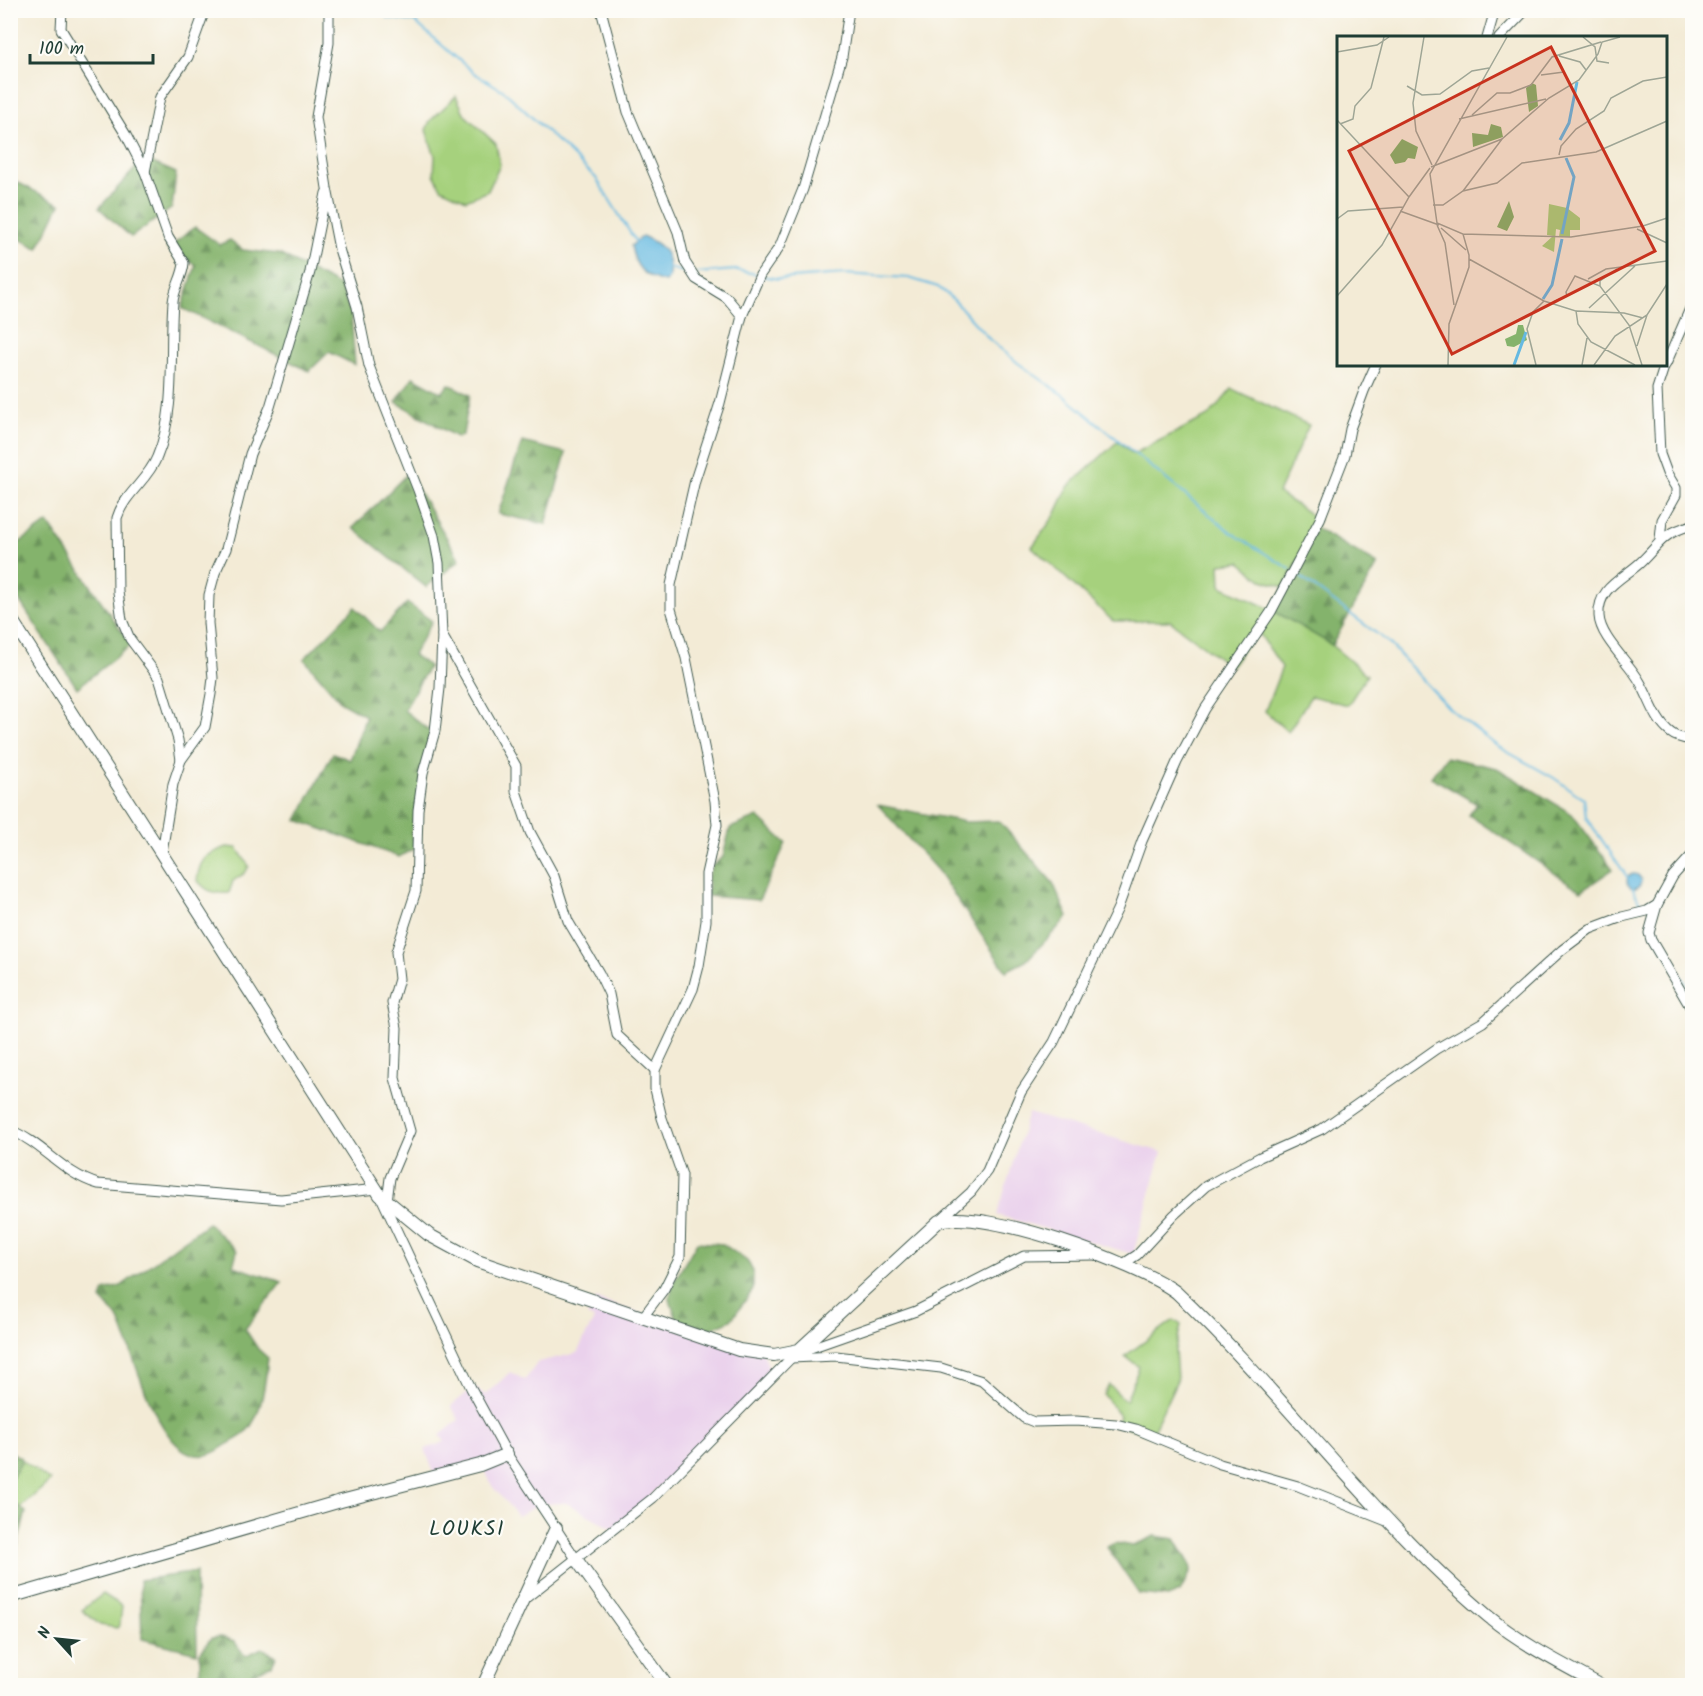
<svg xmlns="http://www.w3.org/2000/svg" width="1703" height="1696" font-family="Kalam,sans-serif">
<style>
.built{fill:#ead1ec}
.grass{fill:#a6d17d;stroke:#628758;stroke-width:1.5}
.forest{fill:url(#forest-firs);stroke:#527850;stroke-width:1.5}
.water{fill:#65b9e1;stroke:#427b8a;stroke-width:1.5}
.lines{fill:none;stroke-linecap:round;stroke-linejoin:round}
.stream{stroke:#65b9e1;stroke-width:2}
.minor-casing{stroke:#3f574c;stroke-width:11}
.tertiary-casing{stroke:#3f574c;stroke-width:14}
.minor{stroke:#fff;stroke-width:9}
.tertiary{stroke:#fff;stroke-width:12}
.labels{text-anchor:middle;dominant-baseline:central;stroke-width:4.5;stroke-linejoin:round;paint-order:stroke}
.quarter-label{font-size:21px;letter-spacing:1.5px;fill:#1f3d34;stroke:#fdfcf7}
.inset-river{fill:none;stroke:#65b9e1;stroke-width:3}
.inset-road{fill:none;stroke:#9ea595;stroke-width:1.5}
.view{fill:#c8321e;fill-opacity:0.15;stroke:#c8321e;stroke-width:3}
.inset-edge{fill:none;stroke:#1f3d34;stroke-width:3}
</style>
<defs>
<pattern id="forest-firs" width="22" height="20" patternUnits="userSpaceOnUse" patternTransform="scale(1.5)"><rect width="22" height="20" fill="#84b36c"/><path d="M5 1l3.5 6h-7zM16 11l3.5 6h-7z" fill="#6b935a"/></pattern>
</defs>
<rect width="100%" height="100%" fill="#fdfcf7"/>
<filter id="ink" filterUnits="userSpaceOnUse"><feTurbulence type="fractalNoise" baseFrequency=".0167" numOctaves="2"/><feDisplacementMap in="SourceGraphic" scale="12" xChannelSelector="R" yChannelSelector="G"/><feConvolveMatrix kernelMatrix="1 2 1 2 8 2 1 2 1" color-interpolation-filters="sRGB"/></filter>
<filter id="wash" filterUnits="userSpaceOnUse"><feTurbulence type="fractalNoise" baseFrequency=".008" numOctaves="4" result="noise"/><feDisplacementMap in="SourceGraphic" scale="24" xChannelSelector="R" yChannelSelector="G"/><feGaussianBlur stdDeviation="1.35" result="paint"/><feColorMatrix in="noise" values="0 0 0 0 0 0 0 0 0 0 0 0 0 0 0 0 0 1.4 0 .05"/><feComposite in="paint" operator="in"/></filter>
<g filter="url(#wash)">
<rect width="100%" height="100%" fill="#f3ebd6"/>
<g class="built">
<path d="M 1028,1113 L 1162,1152 L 1133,1254 L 997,1215 Z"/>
<path d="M 596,1299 L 726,1341 L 761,1347 L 772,1377 L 722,1428 L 614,1529 L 566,1503 L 540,1504 L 518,1516 L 492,1486 L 482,1463 L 435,1476 L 425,1449 L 445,1442 L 440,1435 L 459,1420 L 451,1406 L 474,1387 L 486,1395 L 510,1372 L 525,1380 L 538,1362 L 577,1353 L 594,1319 L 587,1316 Z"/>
</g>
<g class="grass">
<path d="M 456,96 L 465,115 L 496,144 L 500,165 L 488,191 L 466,200 L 441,188 L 434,174 L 435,156 L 426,130 L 430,121 Z"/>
<path d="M 1232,389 L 1309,425 L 1278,493 L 1319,520 L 1284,587 L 1262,580 L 1240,562 L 1220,564 L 1221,586 L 1272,610 L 1324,639 L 1367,675 L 1348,705 L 1311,696 L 1288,732 L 1265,711 L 1282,667 L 1257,630 L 1231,667 L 1170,621 L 1113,621 L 1032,547 L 1055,515 L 1068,487 L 1118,441 L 1133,454 L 1210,415 Z"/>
<path d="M 227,847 L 237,848 L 249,866 L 245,873 L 233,881 L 229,893 C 214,894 207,892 197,880 C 200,857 207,854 227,847 Z"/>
<path d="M 1174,1320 L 1181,1325 L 1175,1350 L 1177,1380 L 1151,1435 L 1117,1424 L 1120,1416 L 1104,1395 L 1109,1385 L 1126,1401 L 1139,1367 L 1125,1356 Z"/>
<path d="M 22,1460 L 50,1481 L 20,1508 L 11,1501 L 11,1479 Z"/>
<path d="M 103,1594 L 122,1606 L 120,1624 L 117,1628 L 100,1625 L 82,1610 Z"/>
</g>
<g class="forest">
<path d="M 144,159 L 176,173 L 172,208 L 131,237 L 99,208 Z"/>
<path d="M 11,179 L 60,204 L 38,249 L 11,234 Z"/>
<path d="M 195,227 L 220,245 L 230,240 L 243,250 L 279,254 L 340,286 L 351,314 L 355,365 L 329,352 L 309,371 L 182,308 L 196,265 L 167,249 Z"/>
<path d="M 413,377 L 442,393 L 449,384 L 470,395 L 463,434 L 458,438 L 396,402 Z"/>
<path d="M 522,442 L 566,453 L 546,524 L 498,514 Z"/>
<path d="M 408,473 L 460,560 L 426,587 L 353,528 Z"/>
<path d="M 48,523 L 131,645 L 77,688 L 11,588 L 10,549 Z"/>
<path d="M 1315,528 L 1378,564 L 1332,645 L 1272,610 Z"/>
<path d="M 407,603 L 432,621 L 413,655 L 429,666 L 404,710 L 432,733 L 411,833 L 416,848 L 399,857 L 297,820 L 333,753 L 350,760 L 366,716 L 341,702 L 304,659 L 355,607 L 380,632 Z"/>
<path d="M 1446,757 L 1497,768 L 1572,814 L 1613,869 L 1581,891 L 1469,815 L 1477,804 L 1431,777 Z"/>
<path d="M 878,805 L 966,822 L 999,821 L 1053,883 L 1068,917 L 1026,961 L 1006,971 L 938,871 Z"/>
<path d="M 758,817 L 786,843 L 759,900 L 708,896 L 708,876 L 712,866 L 723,857 L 730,828 Z"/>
<path d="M 208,1223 L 237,1251 L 233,1266 L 282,1282 L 245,1329 L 258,1349 L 268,1358 C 265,1381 263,1415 246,1432 C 241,1438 230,1442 223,1447 C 164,1491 135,1353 119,1320 C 115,1312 107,1306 101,1299 L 104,1291 L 121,1286 Z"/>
<path d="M 697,1242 L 723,1244 L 747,1261 L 753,1270 L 753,1290 L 731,1320 L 708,1330 L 677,1319 L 669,1298 L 675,1280 Z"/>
<path d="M 11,1452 L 22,1459 L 11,1479 Z"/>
<path d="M 11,1501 L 26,1512 L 11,1570 Z"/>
<path d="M 1155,1536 L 1175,1539 L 1190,1564 L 1191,1571 L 1180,1592 L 1168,1597 L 1139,1594 L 1107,1547 L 1115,1543 L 1133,1546 Z"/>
<path d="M 196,1572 L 197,1653 L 142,1639 L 140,1580 Z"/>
<path d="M 221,1637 L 234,1641 L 245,1656 L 262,1648 L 276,1656 L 272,1665 L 250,1675 L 247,1685 L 200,1685 L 200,1653 L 211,1638 Z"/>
</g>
<g class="water">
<path d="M 642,236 C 664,245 671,254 669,278 L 665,282 C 643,277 635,267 631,246 Z"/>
<circle cx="1634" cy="881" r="7"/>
</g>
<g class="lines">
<g class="stream">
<path d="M 380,10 L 388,18 L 415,22 L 474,73 L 504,91 L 596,178 L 636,242"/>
<path d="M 668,268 L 688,273"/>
<path d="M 697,273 L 736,270 L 756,274"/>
<path d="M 762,276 L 779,279 L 843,274 L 909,278 L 938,287 L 954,300 L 990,340 L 1018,363 L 1063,395 L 1232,533 L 1290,569"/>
<path d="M 1294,572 L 1388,642 L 1449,708 L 1497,746 L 1554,778 L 1584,799 L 1586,817 L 1628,878"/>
<path d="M 1632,886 L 1642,908"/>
<path d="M 1653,932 L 1692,993"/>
</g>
</g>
</g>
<g filter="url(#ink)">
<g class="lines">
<g class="minor-casing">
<g id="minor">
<path d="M 62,10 L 61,29 L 126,135 L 145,172 L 168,237 L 184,263 C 183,277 174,288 173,302 C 169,352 177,410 157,457 C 148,480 124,494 117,518 L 118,592 L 122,620 L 130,639 L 159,678 L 178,740 L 181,760"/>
<path d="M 329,10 L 329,43 L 316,117 L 327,188 L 339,249 L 357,307 L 369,366 L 418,490 L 434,536 L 439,563 L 442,635 L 516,766 L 516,791 L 530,832 L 554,876 L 568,921 L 599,973 L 609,994 L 617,1035 L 655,1070"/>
<path d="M 601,10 L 628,112 L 678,232 L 685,262 L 696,279 L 727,298 L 742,316"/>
<path d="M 1487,38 L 1495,10"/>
<path d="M 1499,38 L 1526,10"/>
<path d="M 145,172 L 160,97 L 188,57 L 205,10"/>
<path d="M 1666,364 L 1692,304"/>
<path d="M 1692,525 C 1662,534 1663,540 1642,561 C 1625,578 1597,587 1599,616 C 1600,638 1630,663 1640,682 C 1650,699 1655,721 1671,733 C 1677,738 1685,739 1692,740"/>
<path d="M 1660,539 L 1662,520 L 1676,495 L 1676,488 L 1667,473 L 1660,454 L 1657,389 L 1665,364"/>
<path d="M 162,852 L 173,784 L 181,760 L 205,727 L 211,694 L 213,678 L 208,623 L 209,595 L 215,573 L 226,549 L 250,454 L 270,407 L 310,272 L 326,193"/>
<path d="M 1657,905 L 1649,933 L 1651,940 L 1692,1010"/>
<path d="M 10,1130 C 43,1143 63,1174 98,1184 L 281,1199 L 377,1189"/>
<path d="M 381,1197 L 471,1388 L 507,1454 L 576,1559"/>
<path d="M 387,1201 L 390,1178 L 410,1131 L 395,1078 L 397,1028 L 392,1003 L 399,979 L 396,952 L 416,891 L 418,810 L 423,773 L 435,731 L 440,688 L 442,635"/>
<path d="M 939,1221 L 971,1192 L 987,1171 L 1021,1092 L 1054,1042 L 1118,908 L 1142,841 L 1177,762 L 1205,709 L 1271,612 L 1320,519 L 1345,455 L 1350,429 L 1364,391 L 1376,364"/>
<path d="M 1123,1264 L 1137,1255 L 1174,1215 L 1206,1186 L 1260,1157 L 1322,1129 L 1436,1049 L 1483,1022 L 1562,950 L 1590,929 L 1622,917 L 1647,911 L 1657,905 L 1673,876 L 1692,855"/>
<path d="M 643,1317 L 664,1289 L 680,1257 L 682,1175 L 662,1118 L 655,1089 L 655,1070 L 693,989 L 699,966 L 706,921 L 706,874 L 717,825 L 715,801 L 686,658 L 671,609 L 671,585 L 695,480 L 720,403 L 742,316 L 760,275 L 780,246 L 803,189 L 842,57 L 849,10"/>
<path d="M 799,1352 L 916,1311 L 1024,1256 L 1095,1255"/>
<path d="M 791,1358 L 836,1356 L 941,1368 L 982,1381 L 1024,1418 L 1034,1422 L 1076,1421 L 1116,1424 L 1136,1429 L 1220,1464 L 1298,1486 L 1389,1522"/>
<path d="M 526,1598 L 653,1498 L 795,1354"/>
</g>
</g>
<g class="tertiary-casing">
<g id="tertiary">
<path d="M 10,617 L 380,1195 L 429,1235 L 477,1261 L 739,1350 L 774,1355 L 799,1350 L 939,1221 C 986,1208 1136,1263 1176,1292 C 1285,1395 1374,1520 1489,1617 C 1523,1645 1564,1665 1602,1686"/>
<path d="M 576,1559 L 667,1686"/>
<path d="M 10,1597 L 341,1501 L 480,1465 L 507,1454"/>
<path d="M 483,1686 L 556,1528"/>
</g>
</g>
<use href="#minor" class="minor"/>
<use href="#tertiary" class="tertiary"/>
</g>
</g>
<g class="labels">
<g class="quarter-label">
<text x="467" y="1529">LOUKSI</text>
</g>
</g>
<g transform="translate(1337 36)">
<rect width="330" height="330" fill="#f3ebd6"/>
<path d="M 212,168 L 230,172 L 243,182 L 243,194 L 233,194 L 233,201 L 222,201 L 223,194 L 219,193 L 217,216 L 205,210 L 216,200 L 210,199 Z" fill="#a6d17d"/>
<path d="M 195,47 L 199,49 L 201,70 L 192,76 L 189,52 ZM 154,88 L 164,91 L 166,101 L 136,111 L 135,97 L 151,99 ZM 65,103 L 81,111 L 78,123 L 71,122 L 68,126 L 58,128 L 53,119 ZM 172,165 L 177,181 L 170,195 L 160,191 ZM 181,289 L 186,289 L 190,304 L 177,311 L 170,310 L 168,303 L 179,298 Z" fill="#84b36c"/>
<path class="inset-river" d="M 223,104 L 232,87 L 240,46M 225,198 L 237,141 L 229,122M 206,263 L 215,249 L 225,203M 177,329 L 189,296"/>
<path class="inset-road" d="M 87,1 L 76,67 L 79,95 L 95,129M 246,1 L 258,11 L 260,25 L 272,27M 0,16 L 40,9 L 52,1M 222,20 L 243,26 L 249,34M 204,39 L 227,36M 70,50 L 85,59 L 103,58 L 135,35 L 152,32M 135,79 L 160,57 L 173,57 L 194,49 L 215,21 L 264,6M 122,83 L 209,63M 0,84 L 72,161M 3,88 L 16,83 L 18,70 L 34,52 L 47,1M 222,119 L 224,110 L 239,93 L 267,75 L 274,62 L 306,45 L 330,41M 94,131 L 165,103M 126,155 L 165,103 L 212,62 L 242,44 L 261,18 L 265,6 L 283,1M 96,169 L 106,169 L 126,155 L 160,147 L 185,127 L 259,116 L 330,85M 63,175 L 102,189M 0,183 L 11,175 L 66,171M 100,189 L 108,207 L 117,269M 104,192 L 129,214M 300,193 L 330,207M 126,198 L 234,201 L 306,190 L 330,182M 132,223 L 207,265 L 239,275 L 241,288 L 254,306 L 298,329M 251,243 L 269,233 L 330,225M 263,250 L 263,245 L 280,233M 0,260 L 45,209 L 72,161 L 93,132M 216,266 L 230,260 L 229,256 L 238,240 L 263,250 L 292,289 L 305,329M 252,272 L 298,230M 239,275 L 287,277 L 306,282M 300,310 L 310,279M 111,329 L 112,288 L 132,231 L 132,219 L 126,198 L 100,187 L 93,138 L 170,1M 199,329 L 190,293 L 196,276 L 207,265M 245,329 L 250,302M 257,329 L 278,300 L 310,279 L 330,248"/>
<path class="view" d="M 214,11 L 318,215 L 115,318 L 12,115 Z"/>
<rect width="330" height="330" class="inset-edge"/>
</g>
<rect width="1703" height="1696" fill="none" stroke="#fdfcf7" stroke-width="36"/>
<g transform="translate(57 1639) rotate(297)" stroke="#fdfcf7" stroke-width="4.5" paint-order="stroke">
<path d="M0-4.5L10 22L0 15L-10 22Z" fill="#1f3d34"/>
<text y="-9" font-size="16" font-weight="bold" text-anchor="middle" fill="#1f3d34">N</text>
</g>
<path d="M30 54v9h123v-9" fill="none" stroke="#1f3d34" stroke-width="3"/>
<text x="39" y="54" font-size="18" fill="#1f3d34" stroke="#fdfcf7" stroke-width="4.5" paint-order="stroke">100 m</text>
</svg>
